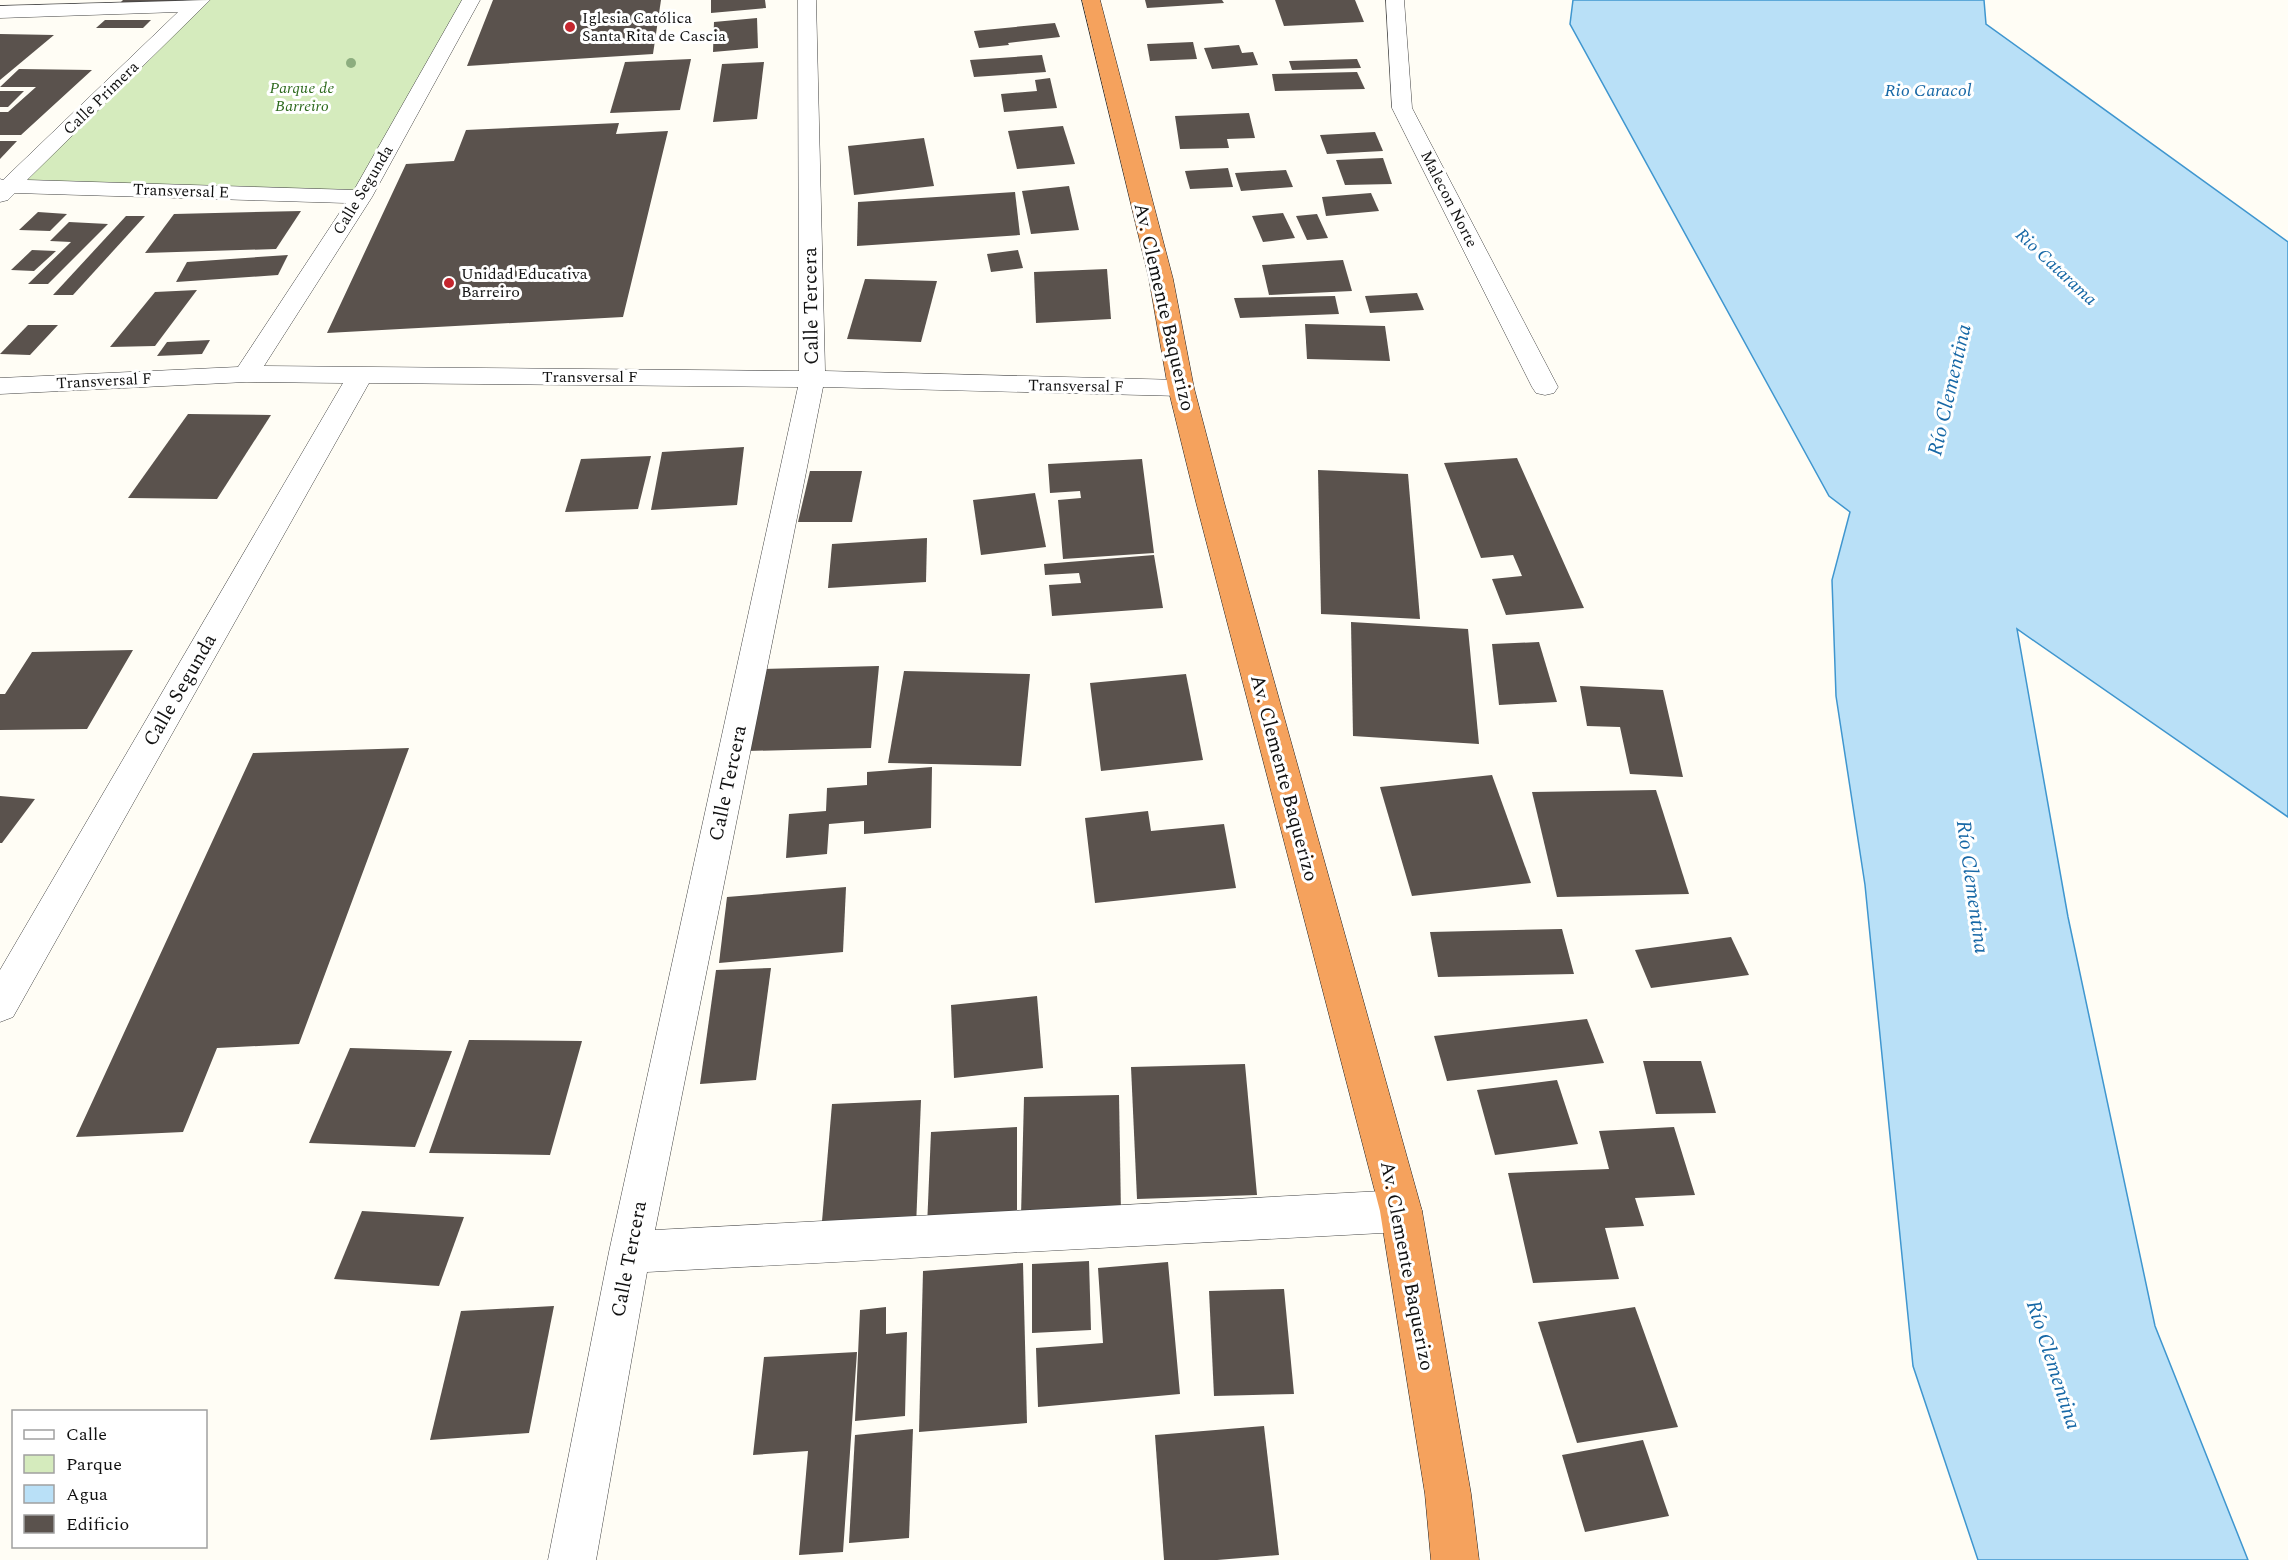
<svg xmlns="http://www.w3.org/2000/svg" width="2288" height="1560" font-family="Spectral,serif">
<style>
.green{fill:#d5ebbd}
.water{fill:#b9e0f7;stroke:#3f96cf;stroke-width:1.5}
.building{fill:#5a524d}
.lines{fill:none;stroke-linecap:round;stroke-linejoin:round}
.street-casing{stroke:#444;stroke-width:1}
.highway-casing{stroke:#222;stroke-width:1}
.street{fill:#fff;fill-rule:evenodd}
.highway{fill:#f5a25d;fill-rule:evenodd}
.tree{fill:#8dad7f}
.poi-dot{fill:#c4262e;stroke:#fff;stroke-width:2}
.labels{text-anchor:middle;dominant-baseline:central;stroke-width:6;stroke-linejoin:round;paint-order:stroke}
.far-poi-label{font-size:16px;fill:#111;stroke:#fff;text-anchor:start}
.far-park-label{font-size:16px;font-style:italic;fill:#2f6b1f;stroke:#fff}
.far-street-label{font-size:16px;fill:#111;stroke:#fff}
.far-water-label{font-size:18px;font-style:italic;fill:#1768a6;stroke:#fff}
.street-label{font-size:20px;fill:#111;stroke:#fff}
.water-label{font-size:21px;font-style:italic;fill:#1768a6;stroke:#fff}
</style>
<rect width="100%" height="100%" fill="#fffdf5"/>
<path class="green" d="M 205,0 L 471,0 L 361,197 L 10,186 Z"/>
<path class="water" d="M 1573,0 L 1984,0 L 1986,24 L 2288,242 L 2288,817 L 2017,629 L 2068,917 L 2155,1326 L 2248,1560 L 1978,1560 L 1913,1366 L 1865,885 L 1836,696 L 1832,580 L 1850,512 L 1829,496 L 1570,24 Z"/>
<g class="building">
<path d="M 123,0 L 184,0 L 181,3 L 120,3 Z"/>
<path d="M 493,0 L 661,0 L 653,54 L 467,66 Z"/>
<path d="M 711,0 L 765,0 L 766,8 L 711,13 Z"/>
<path d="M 1145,0 L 1222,0 L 1224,3 L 1147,8 Z"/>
<path d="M 1275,0 L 1355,0 L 1364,22 L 1284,26 Z"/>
<path d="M 757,18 L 758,48 L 713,52 L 714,22 Z"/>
<path d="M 105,20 L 151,20 L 143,28 L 96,28 Z"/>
<path d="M 1055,23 L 1060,37 L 1008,43 L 1009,45 L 979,48 L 974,31 Z"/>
<path d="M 0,34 L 54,35 L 0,80 Z"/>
<path d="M 1193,42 L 1197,59 L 1150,61 L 1147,44 Z"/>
<path d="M 1239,45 L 1242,53 L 1253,52 L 1258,65 L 1212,69 L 1204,48 Z"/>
<path d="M 1042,55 L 1046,72 L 974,77 L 970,60 Z"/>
<path d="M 691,59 L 680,110 L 610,113 L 625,62 Z"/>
<path d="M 1357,59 L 1361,68 L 1292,70 L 1289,61 Z"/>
<path d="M 764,62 L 757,119 L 713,122 L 722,64 Z"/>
<path d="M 19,69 L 92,70 L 21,135 L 0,135 L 0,112 L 8,112 L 36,87 L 0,87 Z"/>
<path d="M 1357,72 L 1365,89 L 1275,91 L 1272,74 Z"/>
<path d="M 1050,78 L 1057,108 L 1004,112 L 1001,94 L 1037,91 L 1035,80 Z"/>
<path d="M 0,91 L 24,91 L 8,107 L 0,107 Z"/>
<path d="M 1249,113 L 1255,138 L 1227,139 L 1229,148 L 1180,149 L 1175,116 Z"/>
<path d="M 619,123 L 616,134 L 668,131 L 623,317 L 327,333 L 406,164 L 454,161 L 466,130 Z"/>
<path d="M 1063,126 L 1075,164 L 1017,169 L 1008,131 Z"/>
<path d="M 1375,132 L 1383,151 L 1327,154 L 1320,135 Z"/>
<path d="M 924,138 L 934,186 L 854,195 L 848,146 Z"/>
<path d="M 0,141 L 17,141 L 0,159 Z"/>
<path d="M 1383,158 L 1392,184 L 1345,185 L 1336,160 Z"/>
<path d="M 1228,168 L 1233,187 L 1190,189 L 1185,171 Z"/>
<path d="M 1286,170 L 1293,187 L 1241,191 L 1235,173 Z"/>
<path d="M 1069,186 L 1079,230 L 1031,234 L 1022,191 Z"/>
<path d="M 1015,192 L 1020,235 L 857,246 L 858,202 Z"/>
<path d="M 1371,193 L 1379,211 L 1326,216 L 1322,197 Z"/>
<path d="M 301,211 L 276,249 L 145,253 L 174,214 Z"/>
<path d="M 38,212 L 67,214 L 50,231 L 19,230 Z"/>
<path d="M 1283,213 L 1295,238 L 1263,242 L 1252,216 Z"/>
<path d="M 1317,214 L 1328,238 L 1307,240 L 1296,216 Z"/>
<path d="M 126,216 L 145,216 L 73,295 L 53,295 Z"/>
<path d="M 69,222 L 108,224 L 48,284 L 28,284 L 71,242 L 50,241 Z"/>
<path d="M 32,250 L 56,251 L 34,271 L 11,270 Z"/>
<path d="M 1018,250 L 1023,268 L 991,272 L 987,254 Z"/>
<path d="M 288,255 L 278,275 L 176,282 L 187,262 Z"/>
<path d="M 1343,260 L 1352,291 L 1269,295 L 1262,265 Z"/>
<path d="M 1107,269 L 1111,319 L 1036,323 L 1034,272 Z"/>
<path d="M 865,279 L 937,281 L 921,342 L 847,339 Z"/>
<path d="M 197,290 L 155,346 L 110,347 L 155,292 Z"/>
<path d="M 1417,293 L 1424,310 L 1370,313 L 1365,296 Z"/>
<path d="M 1335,296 L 1339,314 L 1240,318 L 1234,298 Z"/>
<path d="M 1305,324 L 1385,326 L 1390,361 L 1307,359 Z"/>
<path d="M 28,325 L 58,325 L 30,355 L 0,354 Z"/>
<path d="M 210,340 L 202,354 L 157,356 L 167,342 Z"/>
<path d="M 188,414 L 271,415 L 217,499 L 128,498 Z"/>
<path d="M 744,447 L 737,505 L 651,510 L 662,452 Z"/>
<path d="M 651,456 L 638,509 L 565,512 L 581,459 Z"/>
<path d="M 1517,458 L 1584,608 L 1506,615 L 1492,579 L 1522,576 L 1513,555 L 1481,558 L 1444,463 Z"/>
<path d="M 1142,459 L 1154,553 L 1063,559 L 1058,500 L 1081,498 L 1080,491 L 1050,493 L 1048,464 Z"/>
<path d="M 1318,470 L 1408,474 L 1420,619 L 1321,614 Z"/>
<path d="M 810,471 L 862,471 L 852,522 L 798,522 Z"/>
<path d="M 1035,493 L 1046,547 L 981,555 L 973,500 Z"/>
<path d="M 927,538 L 926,582 L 828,588 L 832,544 Z"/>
<path d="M 1154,555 L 1163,608 L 1052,616 L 1049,585 L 1081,583 L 1079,573 L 1045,575 L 1044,564 Z"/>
<path d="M 1351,622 L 1468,629 L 1479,744 L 1353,736 Z"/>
<path d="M 1539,642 L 1557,702 L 1499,705 L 1492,644 Z"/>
<path d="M 133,650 L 87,729 L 0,730 L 0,694 L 5,694 L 32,652 Z"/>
<path d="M 879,666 L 871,748 L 747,751 L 762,669 Z"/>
<path d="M 904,671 L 1030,674 L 1021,766 L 888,763 Z"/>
<path d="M 1186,674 L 1203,760 L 1101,771 L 1090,683 Z"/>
<path d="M 1580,686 L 1663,690 L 1683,777 L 1630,774 L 1620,727 L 1587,726 Z"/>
<path d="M 409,748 L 299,1044 L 217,1048 L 183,1132 L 76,1137 L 253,753 Z"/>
<path d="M 932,767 L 931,828 L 864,834 L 864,821 L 829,824 L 827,854 L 786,858 L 789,814 L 826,811 L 827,788 L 867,785 L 867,772 Z"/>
<path d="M 1492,775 L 1531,883 L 1412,896 L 1380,787 Z"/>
<path d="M 1656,790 L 1689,894 L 1557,897 L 1532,792 Z"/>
<path d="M 0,796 L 35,799 L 2,843 L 0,843 Z"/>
<path d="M 1148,811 L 1151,831 L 1224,824 L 1236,888 L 1095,903 L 1085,818 Z"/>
<path d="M 846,887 L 843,952 L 719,963 L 727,897 Z"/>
<path d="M 1562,929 L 1574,974 L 1438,977 L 1430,932 Z"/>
<path d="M 1731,937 L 1749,975 L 1651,988 L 1635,950 Z"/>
<path d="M 771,968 L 756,1080 L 700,1084 L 716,970 Z"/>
<path d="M 1037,996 L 1043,1068 L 954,1078 L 951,1005 Z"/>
<path d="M 1587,1019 L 1604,1063 L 1447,1081 L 1434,1036 Z"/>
<path d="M 469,1040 L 582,1041 L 550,1155 L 429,1153 Z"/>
<path d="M 350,1048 L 452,1051 L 415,1147 L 309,1143 Z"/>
<path d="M 1643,1061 L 1701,1061 L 1716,1113 L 1656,1114 Z"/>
<path d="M 1245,1064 L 1257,1195 L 1137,1199 L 1131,1067 Z"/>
<path d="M 1557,1080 L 1578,1144 L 1495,1155 L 1477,1090 Z"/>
<path d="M 1119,1095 L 1121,1214 L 1021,1216 L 1024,1097 Z"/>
<path d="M 921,1100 L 916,1227 L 821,1233 L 832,1104 Z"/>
<path d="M 1017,1127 L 1017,1223 L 927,1227 L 931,1132 Z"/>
<path d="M 1674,1127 L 1695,1195 L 1635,1198 L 1644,1226 L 1605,1228 L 1619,1279 L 1533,1283 L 1508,1173 L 1609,1169 L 1599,1131 Z"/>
<path d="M 362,1211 L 464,1217 L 439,1286 L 334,1279 Z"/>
<path d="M 1089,1261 L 1091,1330 L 1032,1333 L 1032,1264 Z"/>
<path d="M 1168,1262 L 1180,1394 L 1038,1407 L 1036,1348 L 1103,1343 L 1098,1268 Z"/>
<path d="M 1023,1263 L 1027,1423 L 919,1432 L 923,1271 Z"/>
<path d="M 1284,1289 L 1294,1394 L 1214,1396 L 1209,1291 Z"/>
<path d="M 554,1306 L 529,1433 L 430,1440 L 461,1311 Z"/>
<path d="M 886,1307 L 886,1334 L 907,1332 L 905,1416 L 855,1421 L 860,1310 Z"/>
<path d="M 1635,1307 L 1678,1427 L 1577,1443 L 1538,1322 Z"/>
<path d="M 857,1352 L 843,1552 L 799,1555 L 808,1451 L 753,1455 L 764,1357 Z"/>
<path d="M 1264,1426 L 1279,1555 L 1217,1560 L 1164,1560 L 1155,1435 Z"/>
<path d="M 913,1429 L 909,1538 L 849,1543 L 855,1435 Z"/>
<path d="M 1643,1440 L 1669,1516 L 1585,1532 L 1562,1455 Z"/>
</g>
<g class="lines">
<g class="street-casing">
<g id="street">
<path d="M 210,0 L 27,180 L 354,190 L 462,0 L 480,0 L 372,197 L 264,366 L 799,371 L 798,0 L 816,0 L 825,371 L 1181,380 L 1190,382 L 1194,388 L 1190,394 L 1181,396 L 823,387 L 655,1230 L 1401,1190 L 1416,1196 L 1422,1211 L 1416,1226 L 1401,1232 L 647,1272 L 596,1560 L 548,1560 L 609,1252 L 798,387 L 369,383 L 13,1017 L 0,1022 L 0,970 L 343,383 L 246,382 L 0,394 L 0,378 L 238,367 L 346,203 L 15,193 L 8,200 L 0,202 L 0,179 L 3,180 L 178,12 L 0,18 L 0,6 Z"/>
<path d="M 1386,0 L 1404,0 L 1412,108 L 1558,387 L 1554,393 L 1545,395 L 1536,393 L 1532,387 L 1392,108 Z"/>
</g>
</g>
<g class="highway-casing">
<path id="highway" d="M 1082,0 L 1100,0 L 1173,279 L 1194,388 L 1224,502 L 1422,1211 L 1471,1494 L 1479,1560 L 1431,1560 L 1425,1494 L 1380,1211 L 1196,502 L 1168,388 L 1149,279 Z"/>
</g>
<use href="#street" class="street"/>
<use href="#highway" class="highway"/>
</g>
<circle class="tree" cx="351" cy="63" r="5"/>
<g class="poi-dot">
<circle cx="570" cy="27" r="6"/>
<circle cx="449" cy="283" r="6"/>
</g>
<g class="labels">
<g class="far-poi-label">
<text x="582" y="18">Iglesia Católica<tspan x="582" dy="18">Santa Rita de Cascia</tspan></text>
<text x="461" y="274">Unidad Educativa<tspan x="461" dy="18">Barreiro</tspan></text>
</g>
<g class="far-park-label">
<text x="302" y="88">Parque de<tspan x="302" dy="18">Barreiro</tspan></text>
</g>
<g class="far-street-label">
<text transform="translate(101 98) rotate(-44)">Calle Primera</text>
<text transform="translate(363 190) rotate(-59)">Calle Segunda</text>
<text transform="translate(181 191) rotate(2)">Transversal E</text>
<text transform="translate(1449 199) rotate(63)">Malecon Norte</text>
<text x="590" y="377">Transversal F</text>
<text transform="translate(104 381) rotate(-3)">Transversal F</text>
<text transform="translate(1076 386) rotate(1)">Transversal F</text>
</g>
<g class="far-water-label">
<text x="1928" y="90">Rio Caracol</text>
<text transform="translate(2056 267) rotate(43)">Rio Catarama</text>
</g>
<g class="street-label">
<text transform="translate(811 306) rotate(-91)">Calle Tercera</text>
<text transform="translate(1164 307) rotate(77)">Av. Clemente Baquerizo</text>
<text transform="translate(180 690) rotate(-60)">Calle Segunda</text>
<text transform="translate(1284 778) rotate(75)">Av. Clemente Baquerizo</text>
<text transform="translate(728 783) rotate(-78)">Calle Tercera</text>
<text transform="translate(629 1259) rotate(-79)">Calle Tercera</text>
<text transform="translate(1407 1266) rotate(79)">Av. Clemente Baquerizo</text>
</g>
<g class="water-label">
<text transform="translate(1950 390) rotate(-77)">Río Clementina</text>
<text transform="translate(1972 887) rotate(82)">Río Clementina</text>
<text transform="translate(2053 1365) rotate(72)">Río Clementina</text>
</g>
</g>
<rect x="12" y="1410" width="195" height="138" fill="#ffffff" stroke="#a0a0a0" stroke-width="1.5"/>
<rect x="24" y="1430" width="30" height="9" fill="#ffffff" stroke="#a0a0a0" stroke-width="1.5"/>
<text x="66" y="1440" font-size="18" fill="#111111">Calle</text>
<rect x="24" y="1455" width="30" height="18" fill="#d5ebbd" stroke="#a0a0a0" stroke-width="1.5"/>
<text x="66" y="1470" font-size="18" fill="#111111">Parque</text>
<rect x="24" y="1485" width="30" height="18" fill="#b9e0f7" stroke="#a0a0a0" stroke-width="1.5"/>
<text x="66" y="1500" font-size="18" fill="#111111">Agua</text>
<rect x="24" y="1515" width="30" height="18" fill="#5a524d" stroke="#a0a0a0" stroke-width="1.5"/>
<text x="66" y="1530" font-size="18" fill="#111111">Edificio</text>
</svg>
